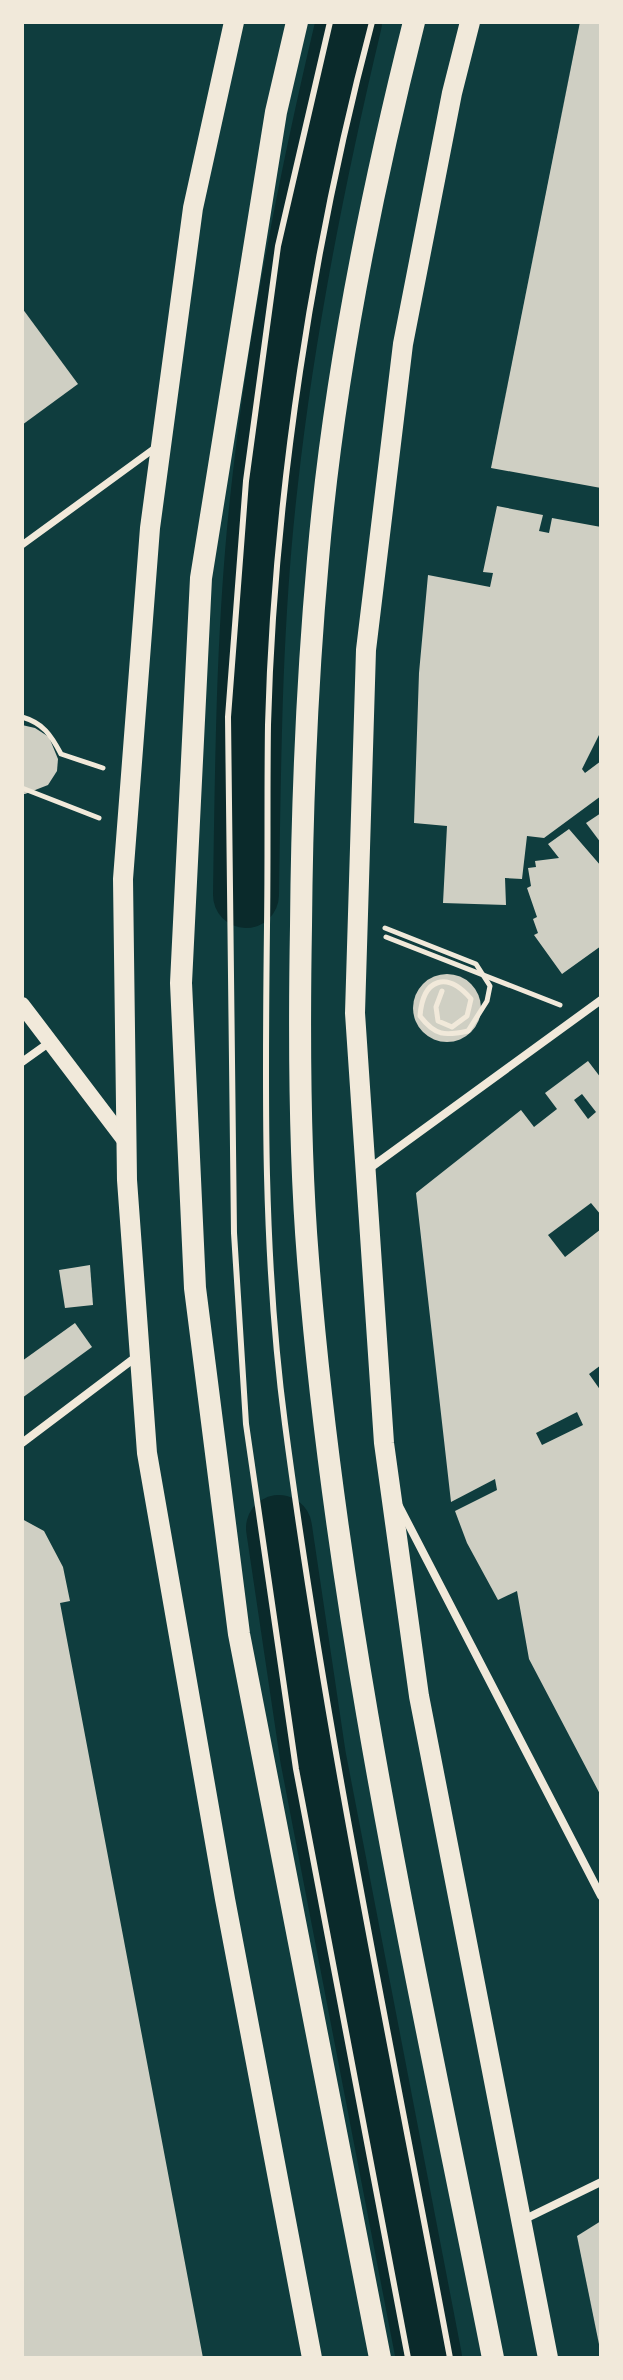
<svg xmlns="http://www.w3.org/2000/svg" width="623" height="2380" font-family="'Fira Sans',sans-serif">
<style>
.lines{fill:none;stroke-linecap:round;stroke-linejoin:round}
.river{stroke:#0a2a2b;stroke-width:66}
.building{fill:#cfcfc3;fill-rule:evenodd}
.path{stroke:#f1e9da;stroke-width:5}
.service{stroke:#f1e9da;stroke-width:6}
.pedestrian{stroke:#f1e9da;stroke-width:7}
.minor{stroke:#f1e9da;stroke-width:8}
.secondary{stroke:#f1e9da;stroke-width:16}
.primary{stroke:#f1e9da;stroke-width:20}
.trunk{stroke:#f1e9da;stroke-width:22}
</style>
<rect width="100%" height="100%" fill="#0f3d3e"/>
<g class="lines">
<g class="river">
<path d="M 246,895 C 248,757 249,619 265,482 C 282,327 313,173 349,22"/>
<path d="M 279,1528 L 313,1757 L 429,2358"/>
</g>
</g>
<g class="building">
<path d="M 580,22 L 601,22 L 601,488 L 491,468 Z"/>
<path d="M 22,308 L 78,384 L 22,425 Z"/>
<path d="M 497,506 L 543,515 L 539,531 L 549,533 L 552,518 L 601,527 L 601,731 L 582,769 L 585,773 L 601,761 L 601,796 L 544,838 L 527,836 L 522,879 L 505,878 L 506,905 L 443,903 L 447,826 L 414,823 L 419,673 L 428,575 L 490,587 L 493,573 L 483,572 Z"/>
<path d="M 22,725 L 35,728 L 49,737 L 58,759 L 57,771 L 48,785 L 25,794 L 22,794 Z"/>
<path d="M 601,813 L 601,843 L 586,823 Z"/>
<path d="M 569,829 L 601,866 L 601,946 L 562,974 L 534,935 L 538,933 L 533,919 L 537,917 L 527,888 L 531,886 L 528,868 L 536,867 L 535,861 L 559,858 L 548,844 Z"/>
<circle cx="447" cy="1008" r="34"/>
<path d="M 588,1061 L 601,1078 L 601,1215 L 591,1203 L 548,1235 L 565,1257 L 601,1229 L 601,1365 L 589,1374 L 601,1391 L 601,1796 L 529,1659 L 517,1591 L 498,1600 L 467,1543 L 455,1511 L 497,1490 L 495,1479 L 451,1502 L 416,1193 L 521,1110 L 534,1127 L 557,1109 L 545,1093 ZM 582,1094 L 596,1112 L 588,1119 L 574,1100 ZM 577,1412 L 583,1425 L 542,1445 L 536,1433 Z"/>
<path d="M 90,1265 L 93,1305 L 65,1308 L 59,1270 Z"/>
<path d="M 75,1323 L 92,1347 L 22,1398 L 22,1361 Z"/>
<path d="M 22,1519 L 44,1531 L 63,1567 L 70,1601 L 60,1603 L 203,2358 L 22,2358 Z"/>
<path d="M 601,2221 L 601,2349 L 600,2349 L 577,2236 Z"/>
</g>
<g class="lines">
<g class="path">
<path d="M 22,717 C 43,723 51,735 61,754 L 103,768"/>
<path d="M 22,788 L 99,818"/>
<path d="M 385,928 L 476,964 L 490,986 L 487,1001 L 468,1031 C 445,1036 435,1036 420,1016 C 423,978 447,971 471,999 L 467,1016 L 452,1027 L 438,1021 L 436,1007 L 442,991"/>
<path d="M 386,937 L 560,1005"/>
</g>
<g class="service">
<path d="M 330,22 L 278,246 L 246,481 L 228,717 L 234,1233 L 246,1424 L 296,1769 L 408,2358"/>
<path d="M 372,22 C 313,244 274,495 268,725 C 267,792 268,859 267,926 C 265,1093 263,1258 285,1424 C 326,1737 392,2048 450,2358"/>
</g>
<path class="pedestrian" d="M 22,545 L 155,448"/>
<g class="minor">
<path d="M 22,1062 L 50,1042"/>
<path d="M 366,1171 L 601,1000"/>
<path d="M 22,1443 L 136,1357"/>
<path d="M 399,1506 L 601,1896"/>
<path d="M 523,2220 L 601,2182"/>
</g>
<path class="secondary" d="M 22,1005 L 126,1142"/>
<g class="primary">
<path d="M 234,22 L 193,208 L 150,528 L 123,879 L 127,1180 L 147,1453 L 225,1899 L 312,2358"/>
<path d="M 470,22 L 452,93 L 403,344 L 366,650 L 355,1013 L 384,1443 L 419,1696 L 548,2358"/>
</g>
<g class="trunk">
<path d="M 297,22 L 276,112 L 201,578 L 181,983 L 195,1288 L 239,1634 L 380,2358"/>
<path d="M 414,22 C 371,193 333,383 318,559 C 307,682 302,804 301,926 C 299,1037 299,1149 308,1259 C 337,1629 421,1994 493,2358"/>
</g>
</g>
<rect width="623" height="2380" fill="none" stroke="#f1e9da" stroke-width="48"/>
</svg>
